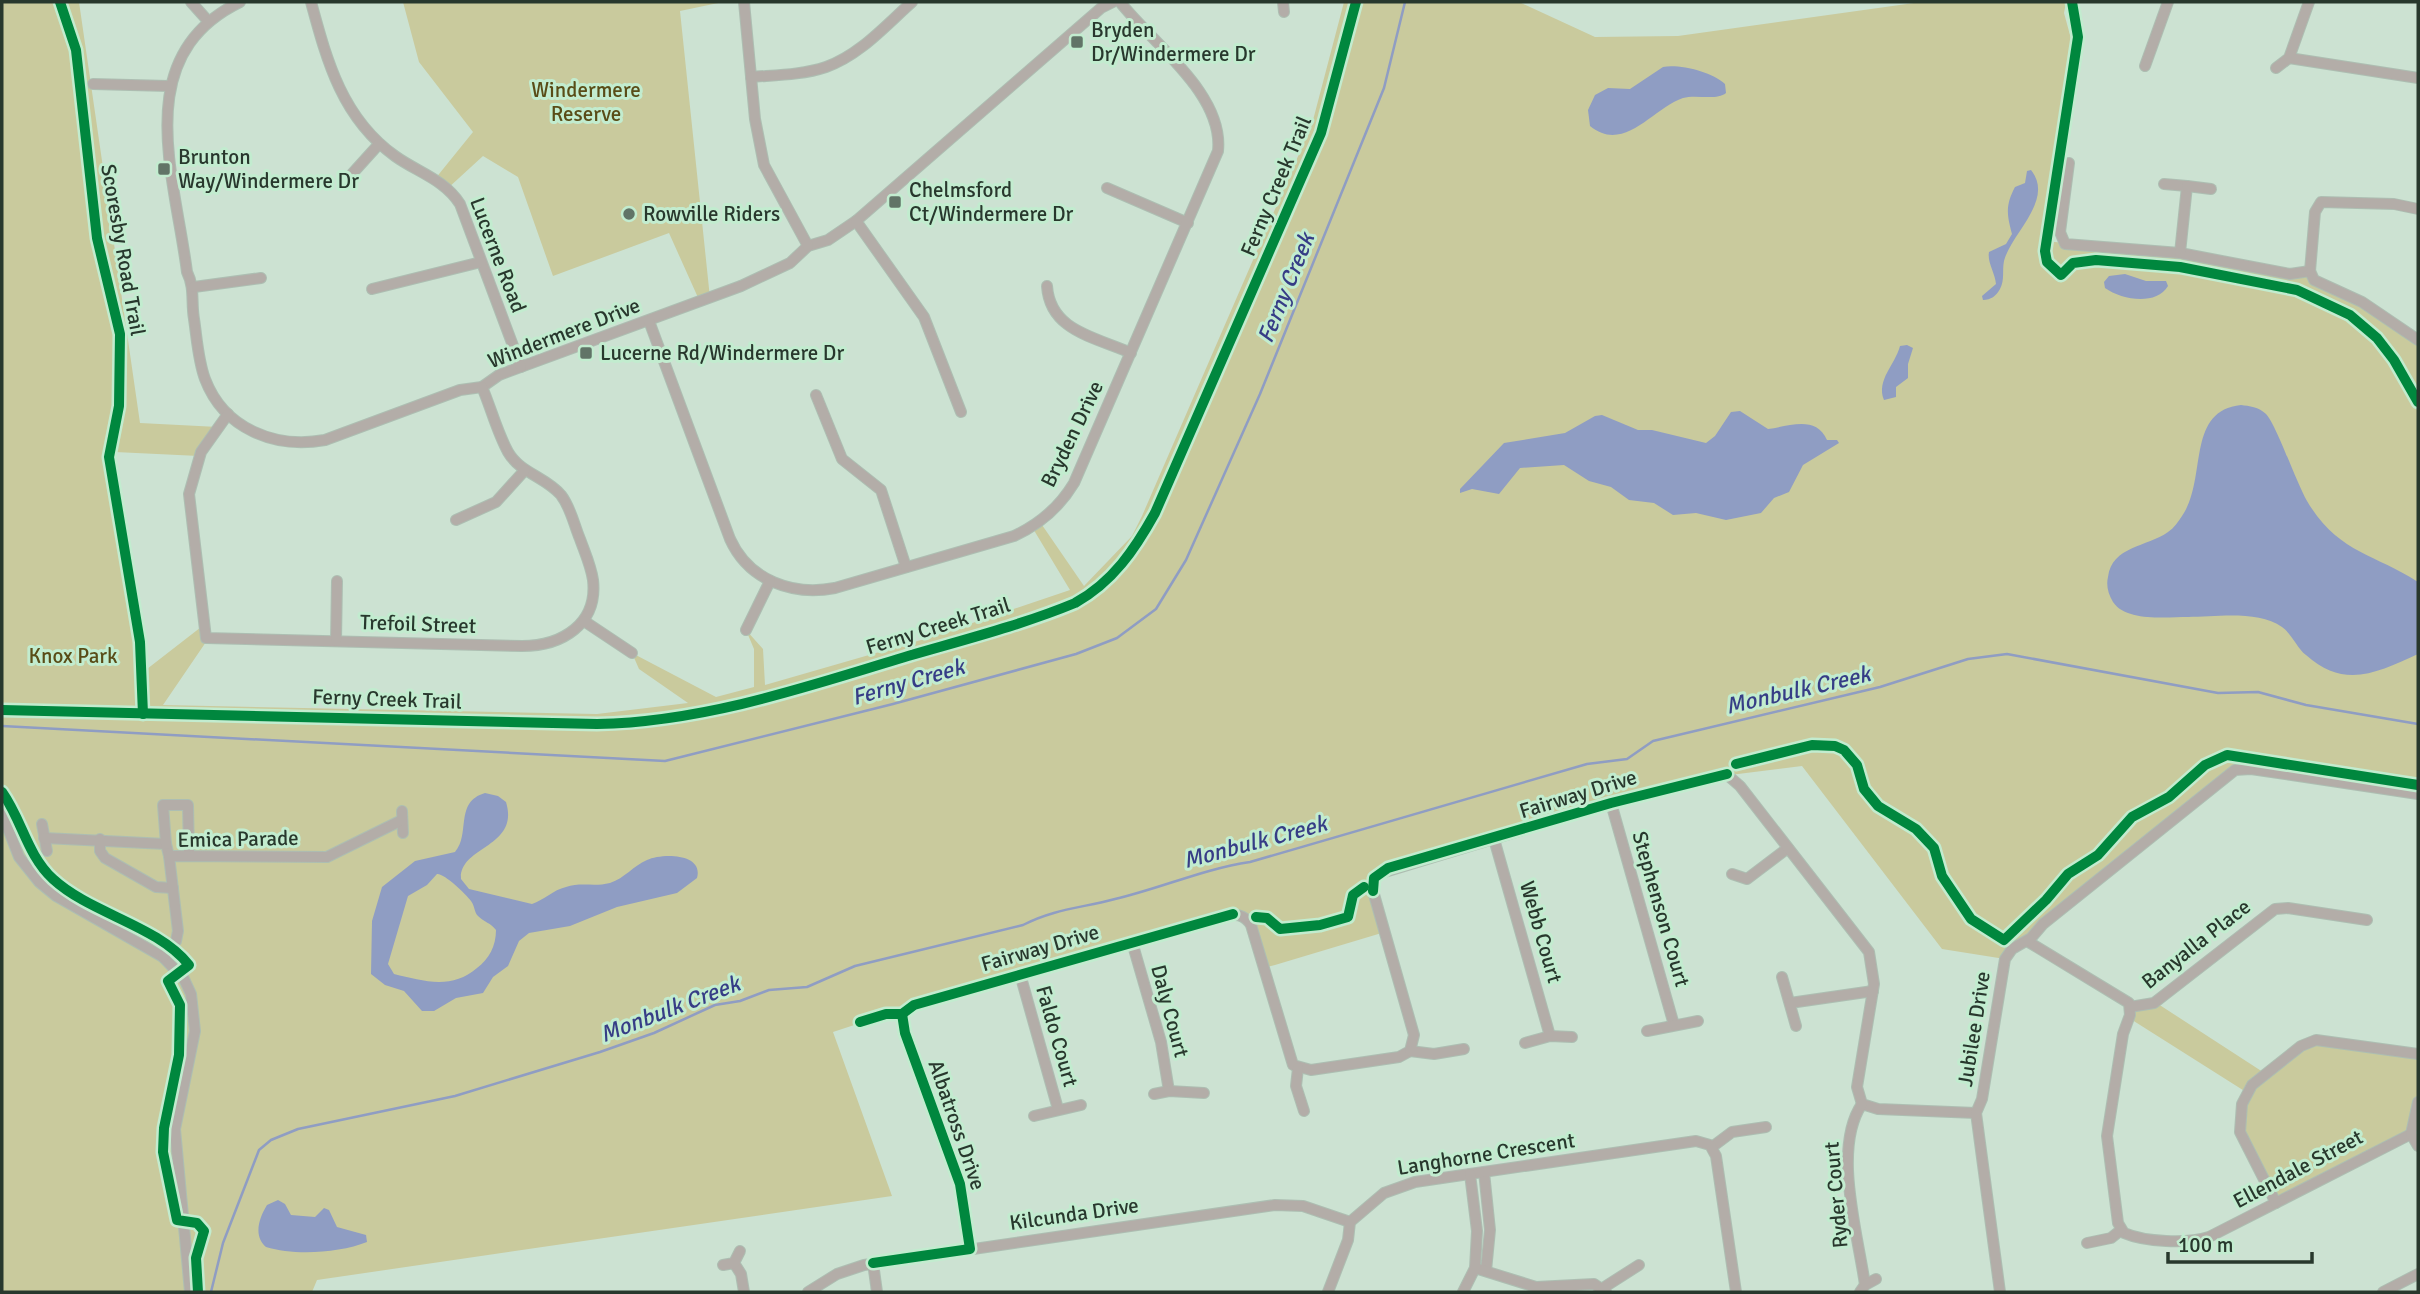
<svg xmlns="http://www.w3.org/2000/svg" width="2420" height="1294" font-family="Signika,sans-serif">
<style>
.green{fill:#c9ca9d}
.water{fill:#8f9dc3;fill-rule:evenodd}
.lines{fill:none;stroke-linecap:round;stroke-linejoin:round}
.stream{stroke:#8f9dc3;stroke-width:2.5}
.minor-casing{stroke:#adbeb2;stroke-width:12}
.minor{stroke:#b3ada8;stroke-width:10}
.cycleway-casing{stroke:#c2eccf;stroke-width:15}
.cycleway{stroke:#00873e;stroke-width:10}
.poi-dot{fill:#617467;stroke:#c2eccf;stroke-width:2.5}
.labels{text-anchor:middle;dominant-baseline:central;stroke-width:6;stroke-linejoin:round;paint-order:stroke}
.poi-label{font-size:21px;fill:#28382d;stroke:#c2eccf;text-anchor:start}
.park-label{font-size:21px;fill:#594c17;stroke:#c2eccf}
.street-label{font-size:21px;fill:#28382d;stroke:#c2eccf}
.water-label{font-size:23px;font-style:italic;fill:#363d86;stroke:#c2eccf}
</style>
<rect width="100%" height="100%" fill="#cce2d2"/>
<g class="green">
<path d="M 2,2 L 79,2 L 140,423 L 218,427 L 199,456 L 115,452 L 147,669 L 205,624 L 208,639 L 163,705 L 597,714 L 688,703 L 639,669 L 632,653 L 716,697 L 754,687 L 754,649 L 746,630 L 763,649 L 765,685 L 928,638 L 1070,590 L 1032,527 L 1040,522 L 1084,586 L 1132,536 L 1142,516 L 1312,124 L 1344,2 L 1519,2 L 1595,37 L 1678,36 L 1921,2 L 2066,2 L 2064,13 L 2073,46 L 2044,241 L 2142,250 L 2311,275 L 2418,340 L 2418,794 L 2240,769 L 2005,959 L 1942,949 L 1802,766 L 1730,775 L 1725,773 L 1374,878 L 1385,932 L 1275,965 L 1263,968 L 1251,925 L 1240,915 L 909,1007 L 833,1032 L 892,1196 L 317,1280 L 312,1292 L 2,1292 Z"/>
<path d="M 403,2 L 723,2 L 680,11 L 710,298 L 700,302 L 669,233 L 553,276 L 518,177 L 483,156 L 447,189 L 435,179 L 473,132 L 419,62 Z"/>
<path d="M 2155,1002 L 2266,1074 L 2305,1043 L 2418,1054 L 2418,1102 L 2411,1134 L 2276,1203 L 2240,1132 L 2246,1092 L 2129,1018 L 2130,1011 Z"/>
</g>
<g class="water">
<path d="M 1663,67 C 1680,64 1712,72 1725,84 L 1726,93 C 1716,101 1696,94 1683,98 C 1653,108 1624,154 1590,126 L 1588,110 L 1595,95 L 1608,88 L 1630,89 Z"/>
<path d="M 2031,170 C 2055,200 2011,233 2004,261 C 2002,270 2005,280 2000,289 C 1996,296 1991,300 1983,300 L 1982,296 L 1996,284 C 1995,273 1987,262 1989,252 L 2006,244 L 2012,234 C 2007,215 2005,206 2015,187 L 2025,183 L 2027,171 Z"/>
<path d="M 2125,274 L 2146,281 L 2166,281 L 2168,286 C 2156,306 2122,300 2105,288 L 2104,282 L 2109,276 Z"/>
<path d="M 1907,345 L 1913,348 L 1908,364 L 1908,378 L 1896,387 L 1896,397 L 1884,400 C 1876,380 1895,365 1900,346 Z"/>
<path d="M 2241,405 C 2249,406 2259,407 2266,414 C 2276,424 2296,482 2307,501 C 2338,553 2373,553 2418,582 L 2418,654 C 2378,672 2345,690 2306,655 C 2297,648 2292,634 2282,627 C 2258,610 2216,617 2188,617 C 2167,617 2126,622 2113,602 C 2108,594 2106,585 2108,577 C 2112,546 2147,547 2168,532 C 2174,528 2178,522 2182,516 C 2208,479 2185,411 2241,405 Z"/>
<path d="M 1740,411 L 1768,429 C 1790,426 1816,415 1827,440 L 1837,440 L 1839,443 L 1803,465 L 1789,492 L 1774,498 L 1761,513 L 1726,520 L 1696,513 L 1673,515 L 1654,503 L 1629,500 L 1611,487 L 1589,481 L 1564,465 L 1520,468 L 1499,494 L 1472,489 L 1460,493 L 1460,489 L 1504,443 L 1565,433 L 1595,416 L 1602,415 L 1638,430 L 1652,430 L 1706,443 L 1715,436 L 1731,412 Z"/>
<path d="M 485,793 L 498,796 L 506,802 C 520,848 459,846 461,879 L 469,889 L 532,904 C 544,900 553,890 566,887 C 580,882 595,887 610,883 C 625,878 633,866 647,860 C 662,853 704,853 697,878 L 677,893 L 617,907 L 570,926 L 529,933 L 519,941 L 508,966 L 493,977 L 483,993 L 456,998 L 434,1011 L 422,1011 L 404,991 L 385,985 L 371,974 L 372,921 L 382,887 L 415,861 L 455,852 C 471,834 454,802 485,793 ZM 437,874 C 444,873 466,894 471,901 C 475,906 474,912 478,916 C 484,922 491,923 496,930 C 496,946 489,959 477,968 C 452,990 423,981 394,974 L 388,964 L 408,896 L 427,885 Z"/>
<path d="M 278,1200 L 285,1204 L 291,1215 L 315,1217 L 324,1208 L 329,1210 L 337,1227 L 366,1235 L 367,1242 C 339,1253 295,1256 266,1247 C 253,1236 259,1218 267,1205 Z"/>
</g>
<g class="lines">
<g class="stream">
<path d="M 2,726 L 665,761 L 893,704 L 1076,654 L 1117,638 L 1156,609 L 1186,560 L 1260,394 L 1384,88 L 1405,2"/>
<path d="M 211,1292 L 223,1243 L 259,1150 L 271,1140 L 298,1129 L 455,1096 L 600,1052 L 654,1033 L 715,1005 L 740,1001 L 769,990 L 807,987 L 855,966 L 1023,925 C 1054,909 1081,908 1115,899 C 1162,888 1203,869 1250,862 L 1587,764 L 1627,759 L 1653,741 L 1880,687 L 1968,659 L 2007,654 L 2218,693 L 2258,692 L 2306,705 L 2418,724"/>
</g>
<g class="minor-casing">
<g id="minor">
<path d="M 191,2 L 208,21"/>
<path d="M 240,2 C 129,56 175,176 187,272 C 195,288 191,302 194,319 C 197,339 198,360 205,379 C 224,429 275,449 325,440 L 460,390 L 482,387 L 499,375 L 741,286 L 790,263 L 808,246 L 828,240 L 856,221 L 1101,8 L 1113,2"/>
<path d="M 311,2 C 327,61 342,118 395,156 C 417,172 444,179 460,204 L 521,367"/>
<path d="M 744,2 L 755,119 L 764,165 L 808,246"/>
<path d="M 1283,2 L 1284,12"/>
<path d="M 2289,58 L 2418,78"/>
<path d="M 2145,66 L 2168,2"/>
<path d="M 2276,68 L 2289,58 L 2309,2"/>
<path d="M 751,77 C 776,75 802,75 826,67 C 860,55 886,25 912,2"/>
<path d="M 93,84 L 168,86"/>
<path d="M 2069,163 L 2060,232 L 2065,244 L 2180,253 L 2290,274 L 2310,271 L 2314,280 L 2362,302 L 2418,340"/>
<path d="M 351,175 L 379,144"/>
<path d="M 2164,184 L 2187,186 L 2180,253"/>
<path d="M 2187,186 L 2211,189"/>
<path d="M 1107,188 L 1188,223"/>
<path d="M 856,221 L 924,317 L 961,412"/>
<path d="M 2310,271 L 2315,212 L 2321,202 L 2394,204 L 2418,209"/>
<path d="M 1047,286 C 1050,331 1095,337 1131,353"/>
<path d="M 194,287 L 261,278"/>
<path d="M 372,289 L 481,262"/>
<path d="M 649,321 L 730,539 C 749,581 793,596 835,588 L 1014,536 C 1040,524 1059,508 1074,483 L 1218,151 C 1224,94 1153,44 1120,2"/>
<path d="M 816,395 L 842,459 L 881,490 L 906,567"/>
<path d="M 228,414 L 201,452 L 189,494 L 206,638 L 522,646 C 562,646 598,624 593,580 C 591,566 585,553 580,539 C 574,525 571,508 561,495 C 546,477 520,473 508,452 C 497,432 491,408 482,387"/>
<path d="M 456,520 L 496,502 L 525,470"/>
<path d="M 584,621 L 632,653"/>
<path d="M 746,630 L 770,581"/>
<path d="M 336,641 L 337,581"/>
<path d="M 1611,803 L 1674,1025"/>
<path d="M 402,811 L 403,833"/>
<path d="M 2,813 L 19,857 L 39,882 L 56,896 L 163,957 L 184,979 L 191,994 L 195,1031 L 175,1129 L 190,1292"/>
<path d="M 42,824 L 47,851"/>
<path d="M 44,838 L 166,844 L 169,856"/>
<path d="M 100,839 L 100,851 L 105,858 L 156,887 L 173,888"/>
<path d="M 1494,839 L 1550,1036"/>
<path d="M 166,844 L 163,805 L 188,805 L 189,855"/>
<path d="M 1732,874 L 1747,879 L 1788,848"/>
<path d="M 2027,941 L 2129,1003 L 2130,1015 L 2123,1034 L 2107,1136 L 2118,1223 L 2124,1233 C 2145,1242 2187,1244 2209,1237 L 2411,1134"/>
<path d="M 1132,942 L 1161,1042 L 1169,1091"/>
<path d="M 163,957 L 176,941 L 178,931 L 169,856 L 327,857 L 402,820"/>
<path d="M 1020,974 L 1058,1109"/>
<path d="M 1782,977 L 1796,1026"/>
<path d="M 1790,1003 L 1873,991"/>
<path d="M 2130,1007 L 2154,1003 L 2275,909 L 2288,908 L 2367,920"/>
<path d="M 902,1014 L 905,1033 L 960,1184 L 970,1249"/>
<path d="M 860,1022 L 886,1014 L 902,1014 L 914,1005 L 1224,915 C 1236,914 1244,914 1251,925 L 1293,1065 L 1311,1070 L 1399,1057 L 1410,1051 L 1414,1035 L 1373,891 L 1373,881 L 1378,874 L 1611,803 L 1725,773 L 1740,786 L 1869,952 L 1874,984 L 1857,1087 L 1862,1104 L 1878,1109 L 1976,1113"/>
<path d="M 1647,1031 L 1698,1021"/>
<path d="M 1525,1043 L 1550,1036 L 1572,1037"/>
<path d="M 1410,1051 L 1434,1054 L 1464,1049"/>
<path d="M 1298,1068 L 1296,1086 L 1304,1111"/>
<path d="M 1154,1094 L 1169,1091 L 1204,1093"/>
<path d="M 2418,1102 L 2411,1134 L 2418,1146"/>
<path d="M 1862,1104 C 1832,1148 1858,1234 1865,1285"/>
<path d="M 1034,1116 L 1081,1105"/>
<path d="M 1712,1147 L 1732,1132 L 1766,1127"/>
<path d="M 1484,1172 L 1490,1230 L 1486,1271"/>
<path d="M 2276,1203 L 2240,1132 L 2242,1104 L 2252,1085 L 2301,1046 L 2316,1040 L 2418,1054"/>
<path d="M 2087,1243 L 2111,1238 L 2121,1230"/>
<path d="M 734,1263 L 741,1274 L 744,1292"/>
<path d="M 873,1263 L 877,1292"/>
<path d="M 723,1265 L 734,1263 L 740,1251"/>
<path d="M 1475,1268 L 1536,1287 L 1594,1284 L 1606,1292"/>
<path d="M 1603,1288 L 1639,1265"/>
<path d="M 808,1292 L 837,1274 L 864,1265 L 1275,1205 L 1303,1206 L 1350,1222"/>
<path d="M 1328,1292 L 1348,1240 L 1350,1222 L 1384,1193 L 1415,1182 L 1696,1141 L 1710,1145 L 1716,1156 L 1736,1292"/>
<path d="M 1463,1292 L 1475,1268 L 1477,1231 L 1470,1174"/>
<path d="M 1860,1292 L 1865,1285 L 1876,1279"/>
<path d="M 2000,1292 L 1976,1113 L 1982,1099 L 2005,959 L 2012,949 L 2031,938 L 2043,924 L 2235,770 L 2251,769 L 2418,794"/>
<path d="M 2383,1292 L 2418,1274"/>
</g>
</g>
<use href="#minor" class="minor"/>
<g class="cycleway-casing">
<g id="cycleway">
<path d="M 60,2 L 76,50 L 97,238 L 120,334 L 119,406 L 109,457 L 140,642 L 143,714"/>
<path d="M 2072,2 L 2078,37 L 2045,251 L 2047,262 L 2061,275 L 2073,263 L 2096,260 L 2180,267 L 2297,290 L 2350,315 L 2377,338 L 2394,360 L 2418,402"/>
<path d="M 2,710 L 597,724 C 703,722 807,687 908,656 C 963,640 1022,625 1075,603 C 1113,582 1135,549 1155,513 L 1321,133 L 1356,2"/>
<path d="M 1736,764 L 1812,745 L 1835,746 L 1844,750 L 1857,765 L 1864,789 L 1878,806 L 1916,829 L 1934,848 L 1942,876 L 1971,919 L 2004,940 L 2046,900 L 2068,874 L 2098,855 L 2132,817 L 2169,797 L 2205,765 L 2227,755 L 2418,785"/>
<path d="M 2,792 C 22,820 27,855 53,879 C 91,914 157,925 189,965 L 168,981 L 180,1005 L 179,1055 L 164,1128 L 163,1152 L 177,1220 L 197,1223 L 204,1231 L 196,1258 L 198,1292"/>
<path d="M 1373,891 L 1374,878 L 1388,868 L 1611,803 L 1727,774"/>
<path d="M 1256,917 L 1267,918 L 1280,929 L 1320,925 L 1348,917 L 1353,895 L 1364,887"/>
<path d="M 860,1022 L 886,1014 L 902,1014 L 914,1005 L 1233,914"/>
<path d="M 873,1263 L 970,1249 L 960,1184 L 905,1033 L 902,1014"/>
</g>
</g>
<use href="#cycleway" class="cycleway"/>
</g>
<g class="poi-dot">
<rect x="1070" y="35" width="14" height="14" rx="3.5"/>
<rect x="157" y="162" width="14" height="14" rx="3.5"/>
<rect x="888" y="195" width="14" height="14" rx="3.5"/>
<circle cx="629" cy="214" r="7"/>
<rect x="579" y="346" width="14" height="14" rx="3.5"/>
</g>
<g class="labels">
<g class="poi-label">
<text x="1091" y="30">Bryden<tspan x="1091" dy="24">Dr/Windermere Dr</tspan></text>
<text x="178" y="157">Brunton<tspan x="178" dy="24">Way/Windermere Dr</tspan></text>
<text x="909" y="190">Chelmsford<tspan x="909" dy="24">Ct/Windermere Dr</tspan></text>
<text x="643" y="214">Rowville Riders</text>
<text x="600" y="353">Lucerne Rd/Windermere Dr</text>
</g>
<g class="park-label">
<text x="586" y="90">Windermere<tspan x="586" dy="24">Reserve</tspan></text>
<text x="73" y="656">Knox Park</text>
</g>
<g class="street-label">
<text transform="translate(1276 186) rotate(-67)">Ferny Creek Trail</text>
<text transform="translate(123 250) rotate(80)">Scoresby Road Trail</text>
<text transform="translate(498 255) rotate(69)">Lucerne Road</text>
<text transform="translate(564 333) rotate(-21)">Windermere Drive</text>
<text transform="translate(1072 434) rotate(-64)">Bryden Drive</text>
<text transform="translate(418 624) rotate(2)">Trefoil Street</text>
<text transform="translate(938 626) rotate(-17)">Ferny Creek Trail</text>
<text transform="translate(387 699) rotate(2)">Ferny Creek Trail</text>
<text transform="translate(1578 794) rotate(-17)">Fairway Drive</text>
<text transform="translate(238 839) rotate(-1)">Emica Parade</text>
<text transform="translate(1661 909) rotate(74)">Stephenson Court</text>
<text transform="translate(1541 932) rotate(74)">Webb Court</text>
<text transform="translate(2196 944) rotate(-38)">Banyalla Place</text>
<text transform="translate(1040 948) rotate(-16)">Fairway Drive</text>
<text transform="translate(1170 1011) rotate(75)">Daly Court</text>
<text transform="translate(1974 1029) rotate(-81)">Jubilee Drive</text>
<text transform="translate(1057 1036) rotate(74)">Faldo Court</text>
<text transform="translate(957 1125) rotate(71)">Albatross Drive</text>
<text transform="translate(1486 1154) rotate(-9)">Langhorne Crescent</text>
<text transform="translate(2298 1169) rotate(-28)">Ellendale Street</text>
<text transform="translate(1836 1195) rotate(-95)">Ryder Court</text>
<text transform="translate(1074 1214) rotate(-8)">Kilcunda Drive</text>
</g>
<g class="water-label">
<text transform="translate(1286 288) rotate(-68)">Ferny Creek</text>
<text transform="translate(908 682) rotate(-16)">Ferny Creek</text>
<text transform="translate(1798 690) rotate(-13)">Monbulk Creek</text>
<text transform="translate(1255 842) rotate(-15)">Monbulk Creek</text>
<text transform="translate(670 1009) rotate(-21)">Monbulk Creek</text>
</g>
</g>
<rect width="2420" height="1294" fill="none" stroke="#28382d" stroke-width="7"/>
<path d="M2168 1252v10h144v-10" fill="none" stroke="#28382d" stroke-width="3.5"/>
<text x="2178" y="1252" font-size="21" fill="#28382d" stroke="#c2eccf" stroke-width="5" paint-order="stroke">100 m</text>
</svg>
